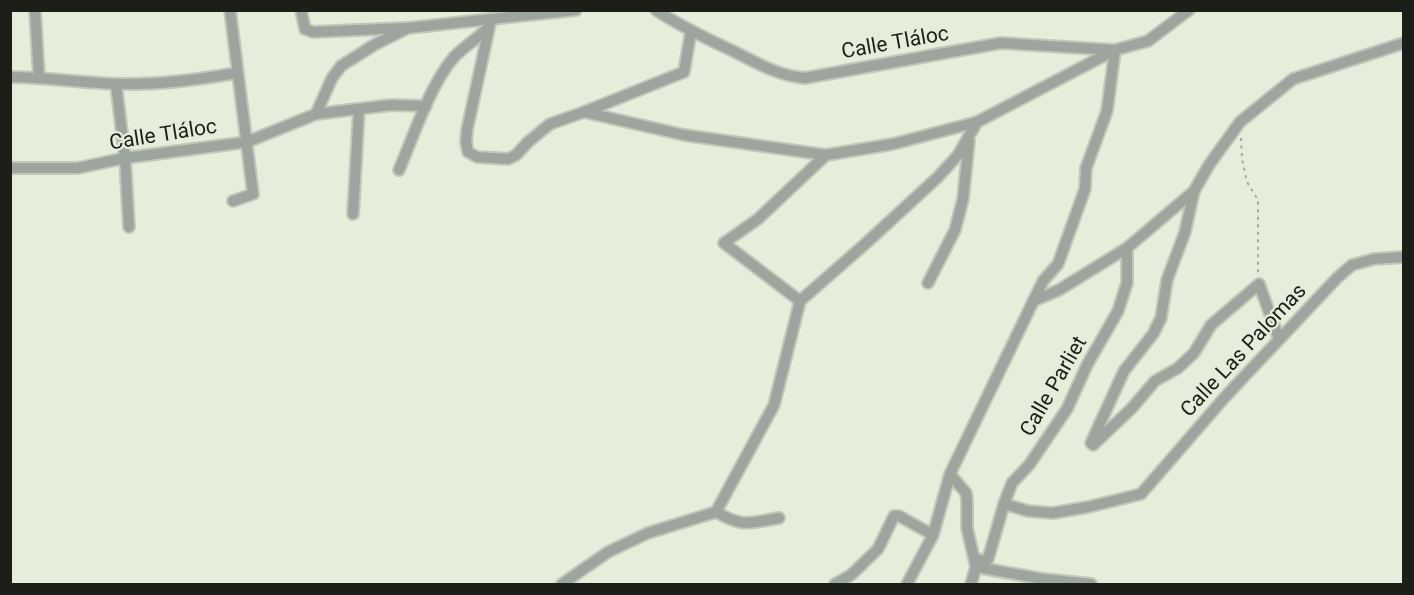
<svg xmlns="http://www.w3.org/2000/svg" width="1414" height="595" font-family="Roboto,sans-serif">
	<rect width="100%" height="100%" fill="#e4eeda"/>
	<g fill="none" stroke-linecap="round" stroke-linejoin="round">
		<g stroke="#c0c9b7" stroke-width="14">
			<g id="minor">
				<polyline points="35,10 39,77"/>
				<polyline points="230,10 253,194 233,201"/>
				<polyline points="301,10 305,29 313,32 405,28"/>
				<path d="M656,10C680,26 705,38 731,50C755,62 778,76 805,78L1001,43L1115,50"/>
				<polyline points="491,19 467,130 466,142 468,152 477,157 508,159 516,155 528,142 550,124 584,112 684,135 826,155"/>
				<path d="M10,77C46,77 81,83 117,84C156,85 197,80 236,73"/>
				<polyline points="116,84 125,158 129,227"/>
				<polyline points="584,112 684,72 691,31"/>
				<polyline points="316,114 391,105 426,106"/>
				<polyline points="10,168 78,168 125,158 247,142 316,114 332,78 341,66 374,45 408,28 576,10"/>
				<path d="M399,170C414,135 430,85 454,57C465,46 478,38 489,27"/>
				<polyline points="353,214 359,109"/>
				<polyline points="928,283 955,230 963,199 969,141"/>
				<polyline points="800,301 724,243 758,219 826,155 893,144 977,122 1115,50 1148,41 1189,10"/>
				<polyline points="1033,301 1059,290 1127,248 1194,191 1209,165 1240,122 1293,79 1404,43"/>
				<polyline points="1091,443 1124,371 1153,334 1161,318 1167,280 1185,232 1194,191"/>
				<polyline points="1093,445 1132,408 1155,381 1178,368 1194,353 1211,325 1259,284 1279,339"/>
				<polyline points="950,474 966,493 967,500 967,528 976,567 971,584"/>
				<polyline points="1004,504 1028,511 1053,513 1088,507 1141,494 1225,397 1337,278 1352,265 1374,259 1404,257"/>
				<path d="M716,512C744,528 748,523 779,518"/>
				<polyline points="975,559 986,561 988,559 1004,504 1012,483 1029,465 1067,409 1087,365 1118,311 1127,283 1127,248"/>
				<polyline points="976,567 1043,579 1091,584"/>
				<polyline points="562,584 608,552 648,533 716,512 774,405 800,301 864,245 938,177 958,155 977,122"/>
				<polyline points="835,584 851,575 878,549 894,516 899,516 933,535"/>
				<polyline points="907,584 933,535 950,474 1043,281 1058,264 1085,189 1086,168 1107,111 1115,50"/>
			</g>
		</g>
		<polyline stroke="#a2aa9a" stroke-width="2" stroke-dasharray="3 4.5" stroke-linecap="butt" points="1241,138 1242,159 1247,182 1258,200 1258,275"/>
		<use href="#minor" stroke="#9da59f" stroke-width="10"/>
	</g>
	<g text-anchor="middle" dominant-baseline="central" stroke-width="4.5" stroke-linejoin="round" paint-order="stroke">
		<g font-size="21" fill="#1b1f18" stroke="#e4eeda">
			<text transform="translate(895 42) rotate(-10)">Calle Tláloc</text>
			<text transform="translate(163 134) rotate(-9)">Calle Tláloc</text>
			<text transform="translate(1243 350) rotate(-47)">Calle Las Palomas</text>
			<text transform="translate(1053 386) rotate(-60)">Calle Parliet</text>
		</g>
	</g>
	<rect width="1414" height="595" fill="none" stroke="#1b1f18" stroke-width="24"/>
</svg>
